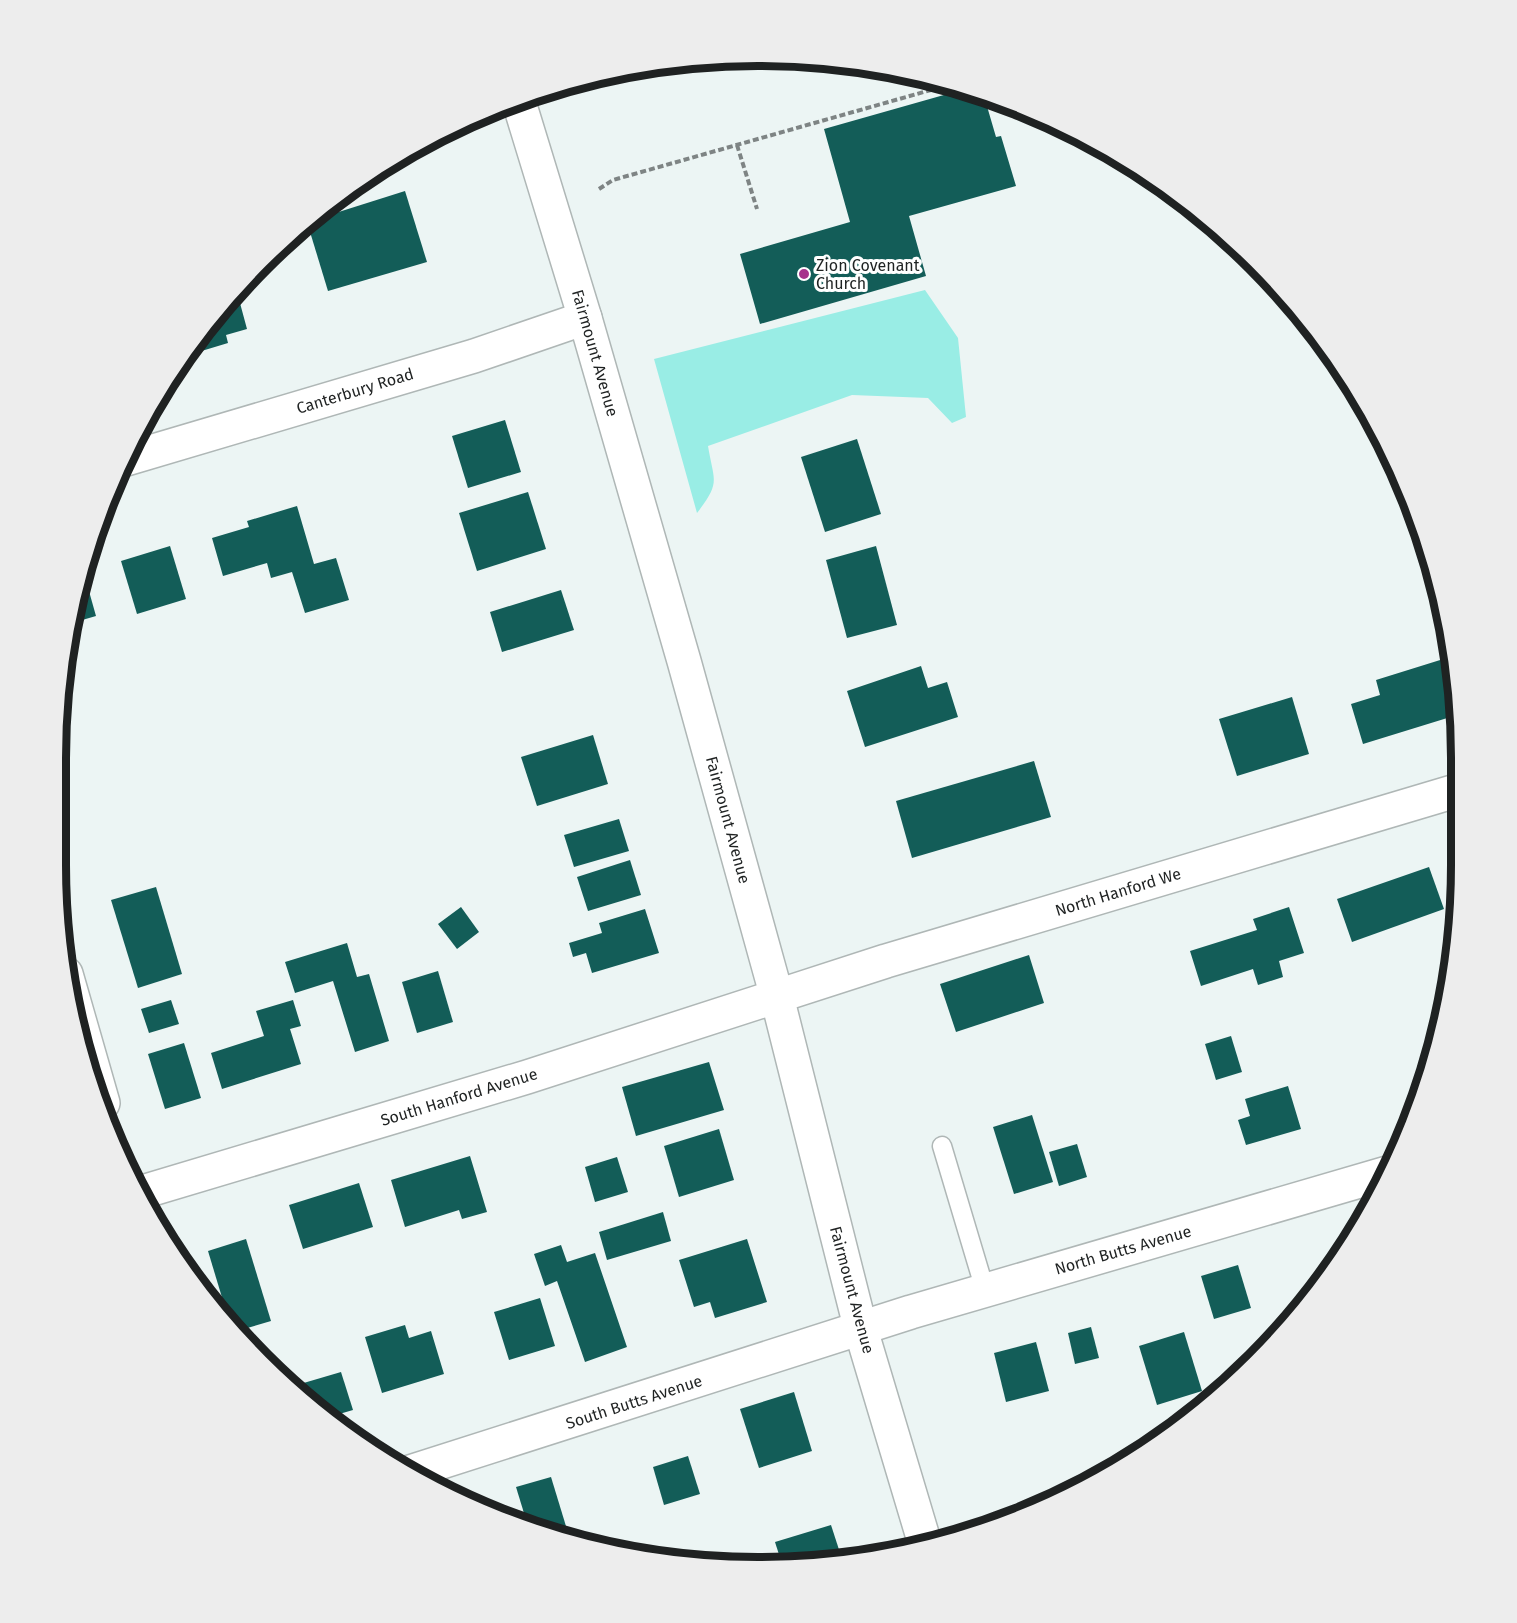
<svg xmlns="http://www.w3.org/2000/svg" width="1517" height="1623" font-family="'Fira Sans',sans-serif">
	<rect width="100%" height="100%" fill="#ecf5f4"/>
	<path fill="#99ede5" d="M925,290L958,338L966,417L952,423L928,398L852,395L708,446C714,482 721,482 697,513L654,359Z"/>
	<g fill="#135d58">
		<polygon points="965,89 984,96 996,137 1001,136 1016,186 909,216 926,276 760,324 740,254 850,222 824,129"/>
		<polygon points="405,191 427,262 328,291 307,222"/>
		<polygon points="237,292 247,329 226,335 228,343 185,356 201,331"/>
		<polygon points="505,420 521,472 468,488 452,436"/>
		<polygon points="857,439 881,514 825,532 801,457"/>
		<polygon points="528,492 546,549 477,571 459,513"/>
		<polygon points="297,506 314,564 336,558 349,600 305,613 292,572 271,578 267,563 223,576 212,538 249,527 247,521"/>
		<polygon points="170,546 186,599 137,614 121,561"/>
		<polygon points="876,546 897,625 847,638 826,560"/>
		<polygon points="85,577 96,616 72,623 79,578"/>
		<polygon points="561,590 574,630 502,652 490,612"/>
		<polygon points="1453,656 1457,715 1363,744 1351,704 1380,695 1376,680"/>
		<polygon points="921,666 928,688 947,682 958,717 865,747 847,691"/>
		<polygon points="1292,697 1309,754 1237,776 1219,719"/>
		<polygon points="593,735 608,784 537,806 521,757"/>
		<polygon points="1034,761 1051,817 912,858 896,801"/>
		<polygon points="619,819 629,851 574,867 564,835"/>
		<polygon points="630,860 641,895 588,911 577,877"/>
		<polygon points="1429,867 1444,909 1352,942 1337,899"/>
		<polygon points="156,887 182,974 138,988 111,900"/>
		<polygon points="461,907 479,932 457,949 438,924"/>
		<polygon points="1289,907 1304,953 1279,961 1283,977 1258,985 1253,969 1201,986 1190,951 1257,930 1253,919"/>
		<polygon points="645,909 659,953 592,973 586,953 573,957 569,943 602,933 599,923"/>
		<polygon points="347,943 357,977 369,974 389,1041 355,1052 333,981 295,993 285,962"/>
		<polygon points="1029,955 1044,1003 956,1032 940,984"/>
		<polygon points="438,971 453,1022 417,1033 402,982"/>
		<polygon points="171,1000 179,1024 149,1033 141,1009"/>
		<polygon points="293,1000 301,1026 290,1029 301,1064 222,1089 211,1053 264,1036 256,1011"/>
		<polygon points="1231,1036 1242,1072 1216,1080 1205,1044"/>
		<polygon points="184,1043 201,1098 165,1109 148,1054"/>
		<polygon points="709,1062 724,1110 636,1136 622,1087"/>
		<polygon points="1288,1086 1301,1129 1246,1145 1238,1120 1250,1116 1245,1099"/>
		<polygon points="1032,1115 1053,1182 1014,1194 993,1127"/>
		<polygon points="719,1129 734,1180 679,1197 664,1146"/>
		<polygon points="1077,1144 1087,1177 1059,1186 1049,1152"/>
		<polygon points="470,1156 487,1212 462,1219 459,1210 405,1227 391,1180"/>
		<polygon points="617,1157 628,1192 595,1202 585,1167"/>
		<polygon points="359,1183 373,1227 303,1249 289,1205"/>
		<polygon points="663,1212 671,1241 607,1260 599,1232"/>
		<polygon points="246,1239 271,1321 237,1331 230,1324 208,1251"/>
		<polygon points="747,1239 767,1302 715,1318 710,1302 694,1307 679,1260"/>
		<polygon points="561,1245 567,1262 595,1253 627,1347 585,1362 557,1281 545,1286 534,1254"/>
		<polygon points="1238,1265 1251,1308 1214,1319 1201,1276"/>
		<polygon points="540,1298 555,1346 509,1360 494,1312"/>
		<polygon points="405,1325 409,1338 431,1331 444,1374 382,1393 365,1337"/>
		<polygon points="1091,1327 1099,1358 1075,1364 1068,1333"/>
		<polygon points="1184,1332 1202,1391 1157,1405 1139,1346"/>
		<polygon points="1036,1342 1049,1391 1006,1402 994,1353"/>
		<polygon points="269,1354 274,1371 261,1356"/>
		<polygon points="341,1372 353,1410 329,1417 290,1387"/>
		<polygon points="794,1392 812,1451 759,1468 740,1409"/>
		<polygon points="688,1456 700,1494 664,1505 653,1467"/>
		<polygon points="551,1477 569,1536 562,1538 527,1523 516,1487"/>
		<polygon points="1039,1502 1040,1503 999,1523 996,1515"/>
		<polygon points="831,1525 843,1562 782,1564 775,1542"/>
	</g>
	<g fill="none" stroke-linecap="round" stroke-linejoin="round">
		<g stroke="#afb7b6" stroke-width="21">
			<polyline id="service" points="942,1146 985,1290"/>
		</g>
		<g stroke="#afb7b6" stroke-width="36">
			<g id="minor">
				<polyline points="123,460 474,356 585,318"/>
				<polyline points="66,974 103,1103"/>
				<polyline points="139,1193 527,1077 886,961 1459,790"/>
				<polyline points="407,1473 911,1312 1387,1173"/>
			</g>
		</g>
		<g stroke="#afb7b6" stroke-width="36">
			<polyline id="primary" points="518,99 585,318 684,661 777,997 861,1330 925,1544"/>
		</g>
		<g stroke="#7e8484" stroke-width="4" stroke-dasharray="6 3" stroke-linecap="butt">
			<polyline points="737,145 757,209"/>
			<polyline points="599,189 613,180 952,84"/>
		</g>
		<use href="#service" stroke="#fff" stroke-width="18"/>
		<use href="#minor" stroke="#fff" stroke-width="33"/>
		<use href="#primary" stroke="#fff" stroke-width="33"/>
	</g>
	<circle fill="#a6328b" stroke="#fff" stroke-width="2" cx="804" cy="274" r="6"/>
	<g text-anchor="middle" dominant-baseline="central" stroke-width="6" stroke-linejoin="round" paint-order="stroke">
		<g font-size="16" fill="#1f2222" stroke="#fff" text-anchor="start">
			<text x="816" y="265">Zion Covenant<tspan x="816" dy="18">Church</tspan></text>
		</g>
		<g font-size="16" fill="#1f2222" stroke="#fff">
			<text transform="translate(595 353) rotate(74)">Fairmount Avenue</text>
			<text transform="translate(355 391) rotate(-17)">Canterbury Road</text>
			<text transform="translate(728 820) rotate(75)">Fairmount Avenue</text>
			<text transform="translate(1118 892) rotate(-17)">North Hanford We</text>
			<text transform="translate(459 1097) rotate(-17)">South Hanford Avenue</text>
			<text transform="translate(1123 1250) rotate(-16)">North Butts Avenue</text>
			<text transform="translate(852 1290) rotate(75)">Fairmount Avenue</text>
			<text transform="translate(634 1402) rotate(-18)">South Butts Avenue</text>
		</g>
	</g>
	<path d="M0 0H1517V1623H0ZM758 66H759A692 692 0 0 1 1451 758V865A692 692 0 0 1 759 1557H758A692 692 0 0 1 66 865V758A692 692 0 0 1 758 66Z" fill="#ededed" fill-rule="evenodd"/>
	<path fill="none" stroke="#1f2222" stroke-width="8" d="M758 66H759A692 692 0 0 1 1451 758V865A692 692 0 0 1 759 1557H758A692 692 0 0 1 66 865V758A692 692 0 0 1 758 66Z"/>
</svg>
